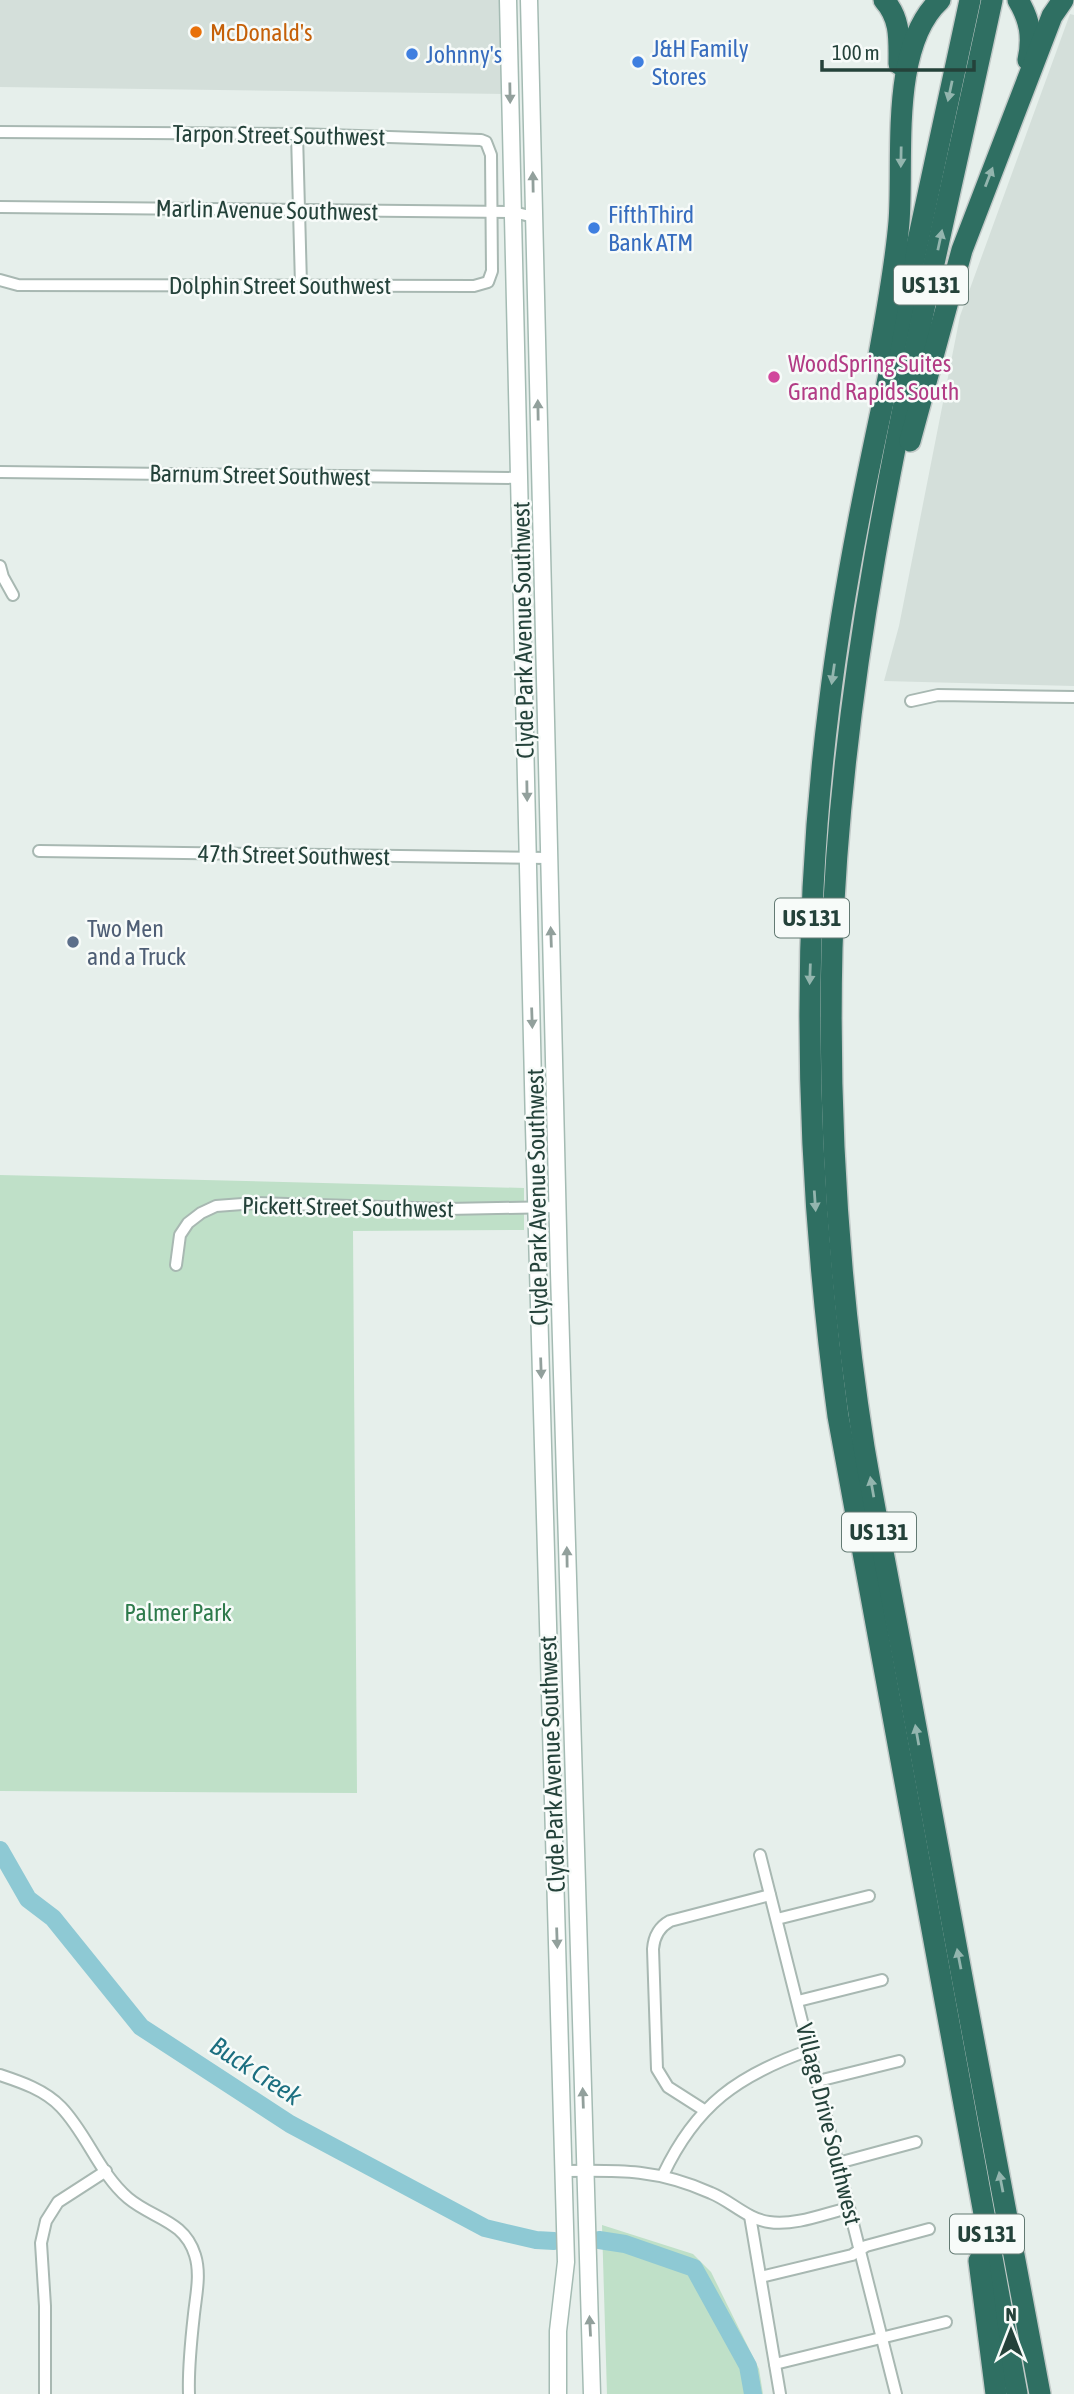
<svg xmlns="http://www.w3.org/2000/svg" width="1074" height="2394" font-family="'Asap Condensed',sans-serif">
	<rect width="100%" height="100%" fill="#e6efeb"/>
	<g fill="#d4dfda">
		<polygon points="0,0 499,0 505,94 0,87"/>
		<polygon points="1070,14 1074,15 1074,686 884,681 899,626 960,316"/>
	</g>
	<g fill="#bfe0c8">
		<polygon points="0,1175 524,1188 524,1230 353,1231 357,1793 0,1791"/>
		<polygon points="602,2225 693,2254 711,2272 759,2369 763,2394 607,2394"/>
	</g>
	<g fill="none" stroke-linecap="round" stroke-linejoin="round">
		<g stroke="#8ec9d4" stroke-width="18">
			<polyline points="0,1850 28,1899 53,1918 141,2027 290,2124 485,2228 536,2240 554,2241"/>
			<polyline points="599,2240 625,2244 694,2268 748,2366 753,2394"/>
		</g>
		<g stroke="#a8b8b2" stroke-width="14">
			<g id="street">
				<polyline points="0,132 297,134 481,140 486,142 491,155 492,271 488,282 474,286 18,285 0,280"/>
				<polyline points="297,134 301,285"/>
				<polyline points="0,207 513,212 534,217"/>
				<polyline points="0,472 520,478"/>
				<polyline points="0,566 3,577 13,595"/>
				<polyline points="911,701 938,695 1074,697"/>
				<polyline points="39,851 549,858"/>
				<polyline points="176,1265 180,1235 188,1223 201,1213 216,1206 256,1203 447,1209 558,1207"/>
				<polyline points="760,1855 896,2394"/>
				<polyline points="777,1919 869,1896"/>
				<polyline points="798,2001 882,1980"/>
				<path d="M0,2075C21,2082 45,2090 61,2107C87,2134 99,2173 128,2198C153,2219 184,2220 195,2255C201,2274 196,2295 194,2314C191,2341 188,2367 189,2394"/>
				<polyline points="818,2081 899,2061"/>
				<path d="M704,2110L668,2087L657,2069L653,1949C654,1936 659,1927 670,1921L770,1895"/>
				<polyline points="838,2163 916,2142"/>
				<path d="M563,2171C620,2170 658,2169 711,2193C731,2201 747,2219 769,2222C794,2226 824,2214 848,2208"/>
				<path d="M663,2175C696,2105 738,2075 810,2050"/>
				<polyline points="750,2216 780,2394"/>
				<polyline points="761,2277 852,2255 866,2246 929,2229"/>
				<polyline points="775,2364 946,2322"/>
				<polyline points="45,2394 45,2306 41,2243 46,2221 58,2202 106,2171"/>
			</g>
		</g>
		<g stroke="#a4bbb3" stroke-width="19">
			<g id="secondary">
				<polyline points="508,0 534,1127 566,2262 558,2331 558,2394"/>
				<polyline points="529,0 559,1272 592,2394"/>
			</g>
		</g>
		<g stroke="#c2cac8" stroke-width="24">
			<g id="highway">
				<path d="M884,0C901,19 899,40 899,64"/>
				<path d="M970,0C946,113 921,225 897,338C870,460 844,582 829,706C799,942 806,1180 838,1416L1017,2394"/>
				<path d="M992,0C925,314 842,626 832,948C828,1115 838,1282 864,1447C879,1535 897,1623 913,1711C954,1939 998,2166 1040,2394"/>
				<path d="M1018,0C1030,20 1033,37 1028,60"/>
				<path d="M878,361C886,315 895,269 899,222C904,158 889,47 940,0"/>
				<polyline points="910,441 962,250 1052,16 1063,0"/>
				<polyline points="979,2261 996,2394"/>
			</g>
		</g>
		<use href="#street" stroke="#fff" stroke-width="10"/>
		<use href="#secondary" stroke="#fff" stroke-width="16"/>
		<use href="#highway" stroke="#2f6f62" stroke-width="21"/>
	</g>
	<defs><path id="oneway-solid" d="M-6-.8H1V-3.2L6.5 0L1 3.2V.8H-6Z" transform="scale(1.75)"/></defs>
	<g fill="#93b5ae">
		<use href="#oneway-solid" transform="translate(950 91) rotate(102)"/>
		<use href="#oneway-solid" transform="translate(901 157) rotate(91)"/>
		<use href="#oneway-solid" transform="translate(989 177) rotate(-69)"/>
		<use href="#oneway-solid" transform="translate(940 240) rotate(-78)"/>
		<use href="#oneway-solid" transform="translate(833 674) rotate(98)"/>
		<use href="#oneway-solid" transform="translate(810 974) rotate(92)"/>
		<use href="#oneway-solid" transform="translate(815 1201) rotate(86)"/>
		<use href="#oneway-solid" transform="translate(872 1487) rotate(-100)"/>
		<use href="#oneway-solid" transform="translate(917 1735) rotate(-100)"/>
		<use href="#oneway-solid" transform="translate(959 1959) rotate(-101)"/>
		<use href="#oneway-solid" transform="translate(1001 2182) rotate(-101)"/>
	</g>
	<g fill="#92a09c">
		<use href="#oneway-solid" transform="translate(510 93) rotate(89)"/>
		<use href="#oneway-solid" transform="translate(533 182) rotate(-91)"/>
		<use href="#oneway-solid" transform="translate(538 410) rotate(-91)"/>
		<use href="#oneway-solid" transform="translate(527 791) rotate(89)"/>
		<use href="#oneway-solid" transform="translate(551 937) rotate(-92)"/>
		<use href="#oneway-solid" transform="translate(532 1018) rotate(88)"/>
		<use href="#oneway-solid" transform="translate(541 1368) rotate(88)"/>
		<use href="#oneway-solid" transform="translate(567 1557) rotate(-91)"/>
		<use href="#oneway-solid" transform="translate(557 1938) rotate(88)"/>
		<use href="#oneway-solid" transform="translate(583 2098) rotate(-92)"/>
		<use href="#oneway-solid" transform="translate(590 2326) rotate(-93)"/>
	</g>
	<circle fill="#e8710a" stroke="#f7fbf9" stroke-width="2.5" cx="196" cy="32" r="7"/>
	<g fill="#3f7fe0" stroke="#f7fbf9" stroke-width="2.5">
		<circle cx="412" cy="54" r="7"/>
		<circle cx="638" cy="62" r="7"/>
		<circle cx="594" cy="228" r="7"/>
	</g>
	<circle fill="#d1479c" stroke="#f7fbf9" stroke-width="2.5" cx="774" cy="377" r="7"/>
	<circle fill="#5c6f8a" stroke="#f7fbf9" stroke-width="2.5" cx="73" cy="942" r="7"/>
	<g text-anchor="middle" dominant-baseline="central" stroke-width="5" stroke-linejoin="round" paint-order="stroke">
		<g fill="#f7fbf9" stroke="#637a73" stroke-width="2">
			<rect x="894" y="265.5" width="74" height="39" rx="5"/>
			<rect x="775" y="898.5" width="74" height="39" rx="5"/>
			<rect x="842" y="1512.5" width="74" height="39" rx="5"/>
			<rect x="950" y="2214.5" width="74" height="39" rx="5"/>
		</g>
		<g font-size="23" font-weight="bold" fill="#24423a">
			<text x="931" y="285">US 131</text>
			<text x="812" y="918">US 131</text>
			<text x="879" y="1532">US 131</text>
			<text x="987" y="2234">US 131</text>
		</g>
		<g font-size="24" fill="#c56008" stroke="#f7fbf9" text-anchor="start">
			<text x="210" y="32">McDonald's</text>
		</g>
		<g font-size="24" fill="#366cbe" stroke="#f7fbf9" text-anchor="start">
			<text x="652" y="48">J&amp;H Family<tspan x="652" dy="28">Stores</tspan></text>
			<text x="426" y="54">Johnny's</text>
			<text x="608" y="214">FifthThird<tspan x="608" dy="28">Bank ATM</tspan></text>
		</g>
		<g font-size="24" fill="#24423a" stroke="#f7fbf9">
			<text transform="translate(279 135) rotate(1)">Tarpon Street Southwest</text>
			<text transform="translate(267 210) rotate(1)">Marlin Avenue Southwest</text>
			<text x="280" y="285">Dolphin Street Southwest</text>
			<text transform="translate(260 475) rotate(1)">Barnum Street Southwest</text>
			<text transform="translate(523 630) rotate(-91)">Clyde Park Avenue Southwest</text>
			<text transform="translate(294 855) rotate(1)">47th Street Southwest</text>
			<text transform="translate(537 1197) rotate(-91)">Clyde Park Avenue Southwest</text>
			<text transform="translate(348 1207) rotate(1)">Pickett Street Southwest</text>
			<text transform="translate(552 1764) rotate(-92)">Clyde Park Avenue Southwest</text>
			<text transform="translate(829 2124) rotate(76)">Village Drive Southwest</text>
		</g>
		<g font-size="24" fill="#b23c85" stroke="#f7fbf9" text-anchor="start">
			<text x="788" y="363">WoodSpring Suites<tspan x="788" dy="28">Grand Rapids South</tspan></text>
		</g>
		<g font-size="24" fill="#4e5e75" stroke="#f7fbf9" text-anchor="start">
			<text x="87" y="928">Two Men<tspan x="87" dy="28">and a Truck</tspan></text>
		</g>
		<g font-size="24" fill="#2d7a4b" stroke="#f7fbf9">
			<text x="178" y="1612">Palmer Park</text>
		</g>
		<g font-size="26" font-style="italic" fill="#1c6f80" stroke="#f7fbf9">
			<text transform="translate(256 2071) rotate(33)">Buck Creek</text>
		</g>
	</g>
	<g transform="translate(1011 2331)" stroke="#f7fbf9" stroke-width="5" paint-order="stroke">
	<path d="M0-5L12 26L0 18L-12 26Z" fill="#24423a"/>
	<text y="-10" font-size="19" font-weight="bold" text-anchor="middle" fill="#24423a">N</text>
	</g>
	<path d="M822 60v10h152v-10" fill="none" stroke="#24423a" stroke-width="3.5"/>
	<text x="832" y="60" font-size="21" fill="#24423a" stroke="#f7fbf9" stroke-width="5" paint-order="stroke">100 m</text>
</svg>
